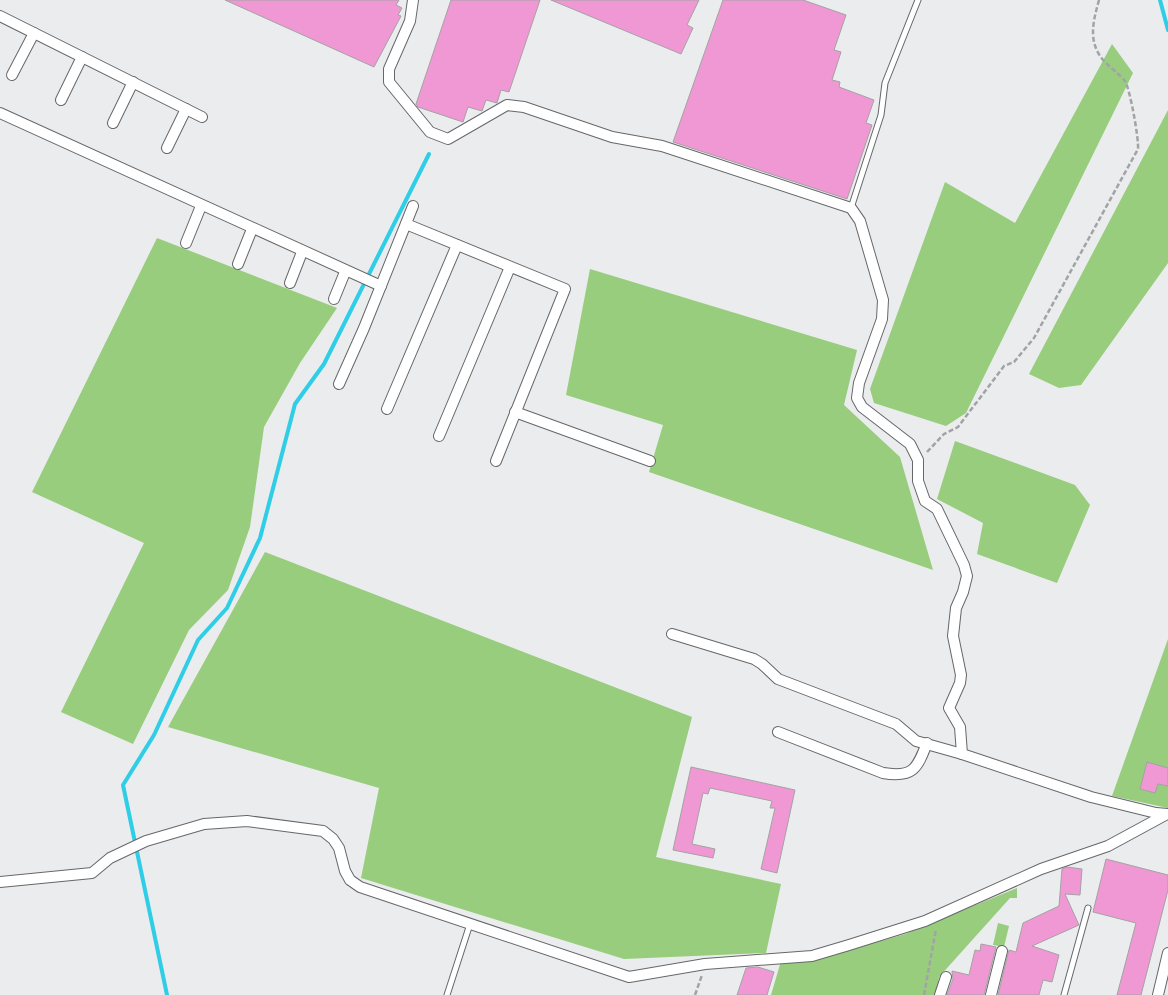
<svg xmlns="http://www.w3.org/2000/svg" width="1168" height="995" font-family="'Fira Sans Condensed',sans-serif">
	<rect width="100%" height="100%" fill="#ebecee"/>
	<g fill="#97cd7d">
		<polygon points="1112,44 1133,73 966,413 946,426 874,403 870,389 945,182 1015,223"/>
		<polygon points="1168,110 1168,263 1081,385 1059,388 1029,374"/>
		<polygon points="157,238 337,308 300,363 264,427 250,527 228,590 189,630 133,744 61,712 144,543 32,492"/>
		<polygon points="590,269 857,350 844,405 900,457 933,570 649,472 663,425 566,395"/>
		<polygon points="955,441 1075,485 1090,505 1057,583 977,554 983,523 937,499"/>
		<polygon points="265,552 692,717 656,857 781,884 766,953 624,959 361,878 379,788 168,727"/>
		<polygon points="1168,639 1168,808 1112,796"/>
		<polygon points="1017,888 1017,898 1010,898 939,977 936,995 771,995 781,961 823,958 905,934"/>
		<polygon points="998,923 1009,926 1004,947 993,945"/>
	</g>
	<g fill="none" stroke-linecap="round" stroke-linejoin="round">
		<g stroke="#2fcde6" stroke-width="4">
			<polyline points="1160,0 1168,30"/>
			<polyline points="167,995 123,785 154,735 198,640 227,608 260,538 295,404 324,364 429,154"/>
		</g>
	</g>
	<g fill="#ef98d4" stroke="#a4a2a3">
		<polygon points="225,0 399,0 396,5 402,8 398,15 401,16 374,67"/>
		<polygon points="451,0 540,0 509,92 501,90 497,103 486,100 482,111 468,107 463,122 418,107 416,104"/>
		<polygon points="551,0 699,0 687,25 693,28 681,54"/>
		<polygon points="723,0 803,0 846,15 834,50 841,52 832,80 840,82 839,87 874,100 866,123 872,125 847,199 673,142"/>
		<polygon points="1147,762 1168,768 1168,786 1158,784 1155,793 1140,789"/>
		<polygon points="691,767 795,790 777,873 761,869 775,808 770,808 772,801 710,788 708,794 703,793 692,844 715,849 713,858 673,850"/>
		<polygon points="1106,859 1168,875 1168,890 1141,995 1117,995 1136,923 1093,912"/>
		<polygon points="1067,867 1082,869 1080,895 1065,894 1079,925 1032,946 1059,955 1052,982 1043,980 1039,995 998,995 1009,950 1016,952 1023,923 1059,906 1062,869"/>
		<polygon points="981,944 996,947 984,995 947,995 953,979 952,971 969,975 975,950 980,951"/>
		<polygon points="758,967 774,972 767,995 737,995 746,968"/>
	</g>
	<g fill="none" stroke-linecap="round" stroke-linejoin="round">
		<g stroke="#666769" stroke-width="7">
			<g id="service">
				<polyline points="851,208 881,115 885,83 918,0"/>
				<polyline points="447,995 470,924"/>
				<polyline points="1064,995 1088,908"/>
			</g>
		</g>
		<g stroke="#666769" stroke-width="12">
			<g id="minor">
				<polyline points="413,0 410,21 389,69 389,82 430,132 448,139 507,105 524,107 612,137 662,146 851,208 860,221 883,300 882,319 859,383 857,398 862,407 910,444 918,460 918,481 925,501 937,509 964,565 967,576 963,592 956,608 953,636 961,675 960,683 949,708 960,727 962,754 1091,797 1156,813 1168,814"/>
				<polyline points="0,16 202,117"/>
				<polyline points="12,75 34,33"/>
				<polyline points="61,100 82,57"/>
				<polyline points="0,113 381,286"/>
				<polyline points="113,123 133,82"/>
				<polyline points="167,148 186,109"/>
				<polyline points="406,224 565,289 496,461"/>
				<polyline points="186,243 201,206"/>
				<polyline points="238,264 252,229"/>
				<polyline points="290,283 302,252"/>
				<polyline points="334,299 345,272"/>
				<polyline points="339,384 364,328 413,206"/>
				<polyline points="387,409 457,245"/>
				<polyline points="515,412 650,461"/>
				<polyline points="439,436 510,267"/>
				<polyline points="672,634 754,659 762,664 778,679 896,724 916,741 962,754"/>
				<path d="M778,732L883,773C913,778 917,769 927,743"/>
				<polyline points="0,882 92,873 110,858 146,841 204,824 247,821 323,831 333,839 339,848 345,871 350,880 360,887 629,977 705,964 812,956 849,945 925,921 1041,869 1108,846 1167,814"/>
				<polyline points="940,995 946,977"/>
				<polyline points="991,995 1002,951"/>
				<polyline points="1158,995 1168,953"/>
			</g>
		</g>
		<g stroke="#a2a3a5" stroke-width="2.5" stroke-dasharray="5 2.5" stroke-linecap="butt">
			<path d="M927,452L944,434L958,427L1004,366L1014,362L1034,338L1138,149C1139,139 1130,89 1125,81C1119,74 1111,68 1105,62C1087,43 1093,22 1099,0"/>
			<polyline points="695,995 702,975"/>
			<polyline points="924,995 936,929"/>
		</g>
		<use href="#service" stroke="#fff" stroke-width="5"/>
		<use href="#minor" stroke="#fff" stroke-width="10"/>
	</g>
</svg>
